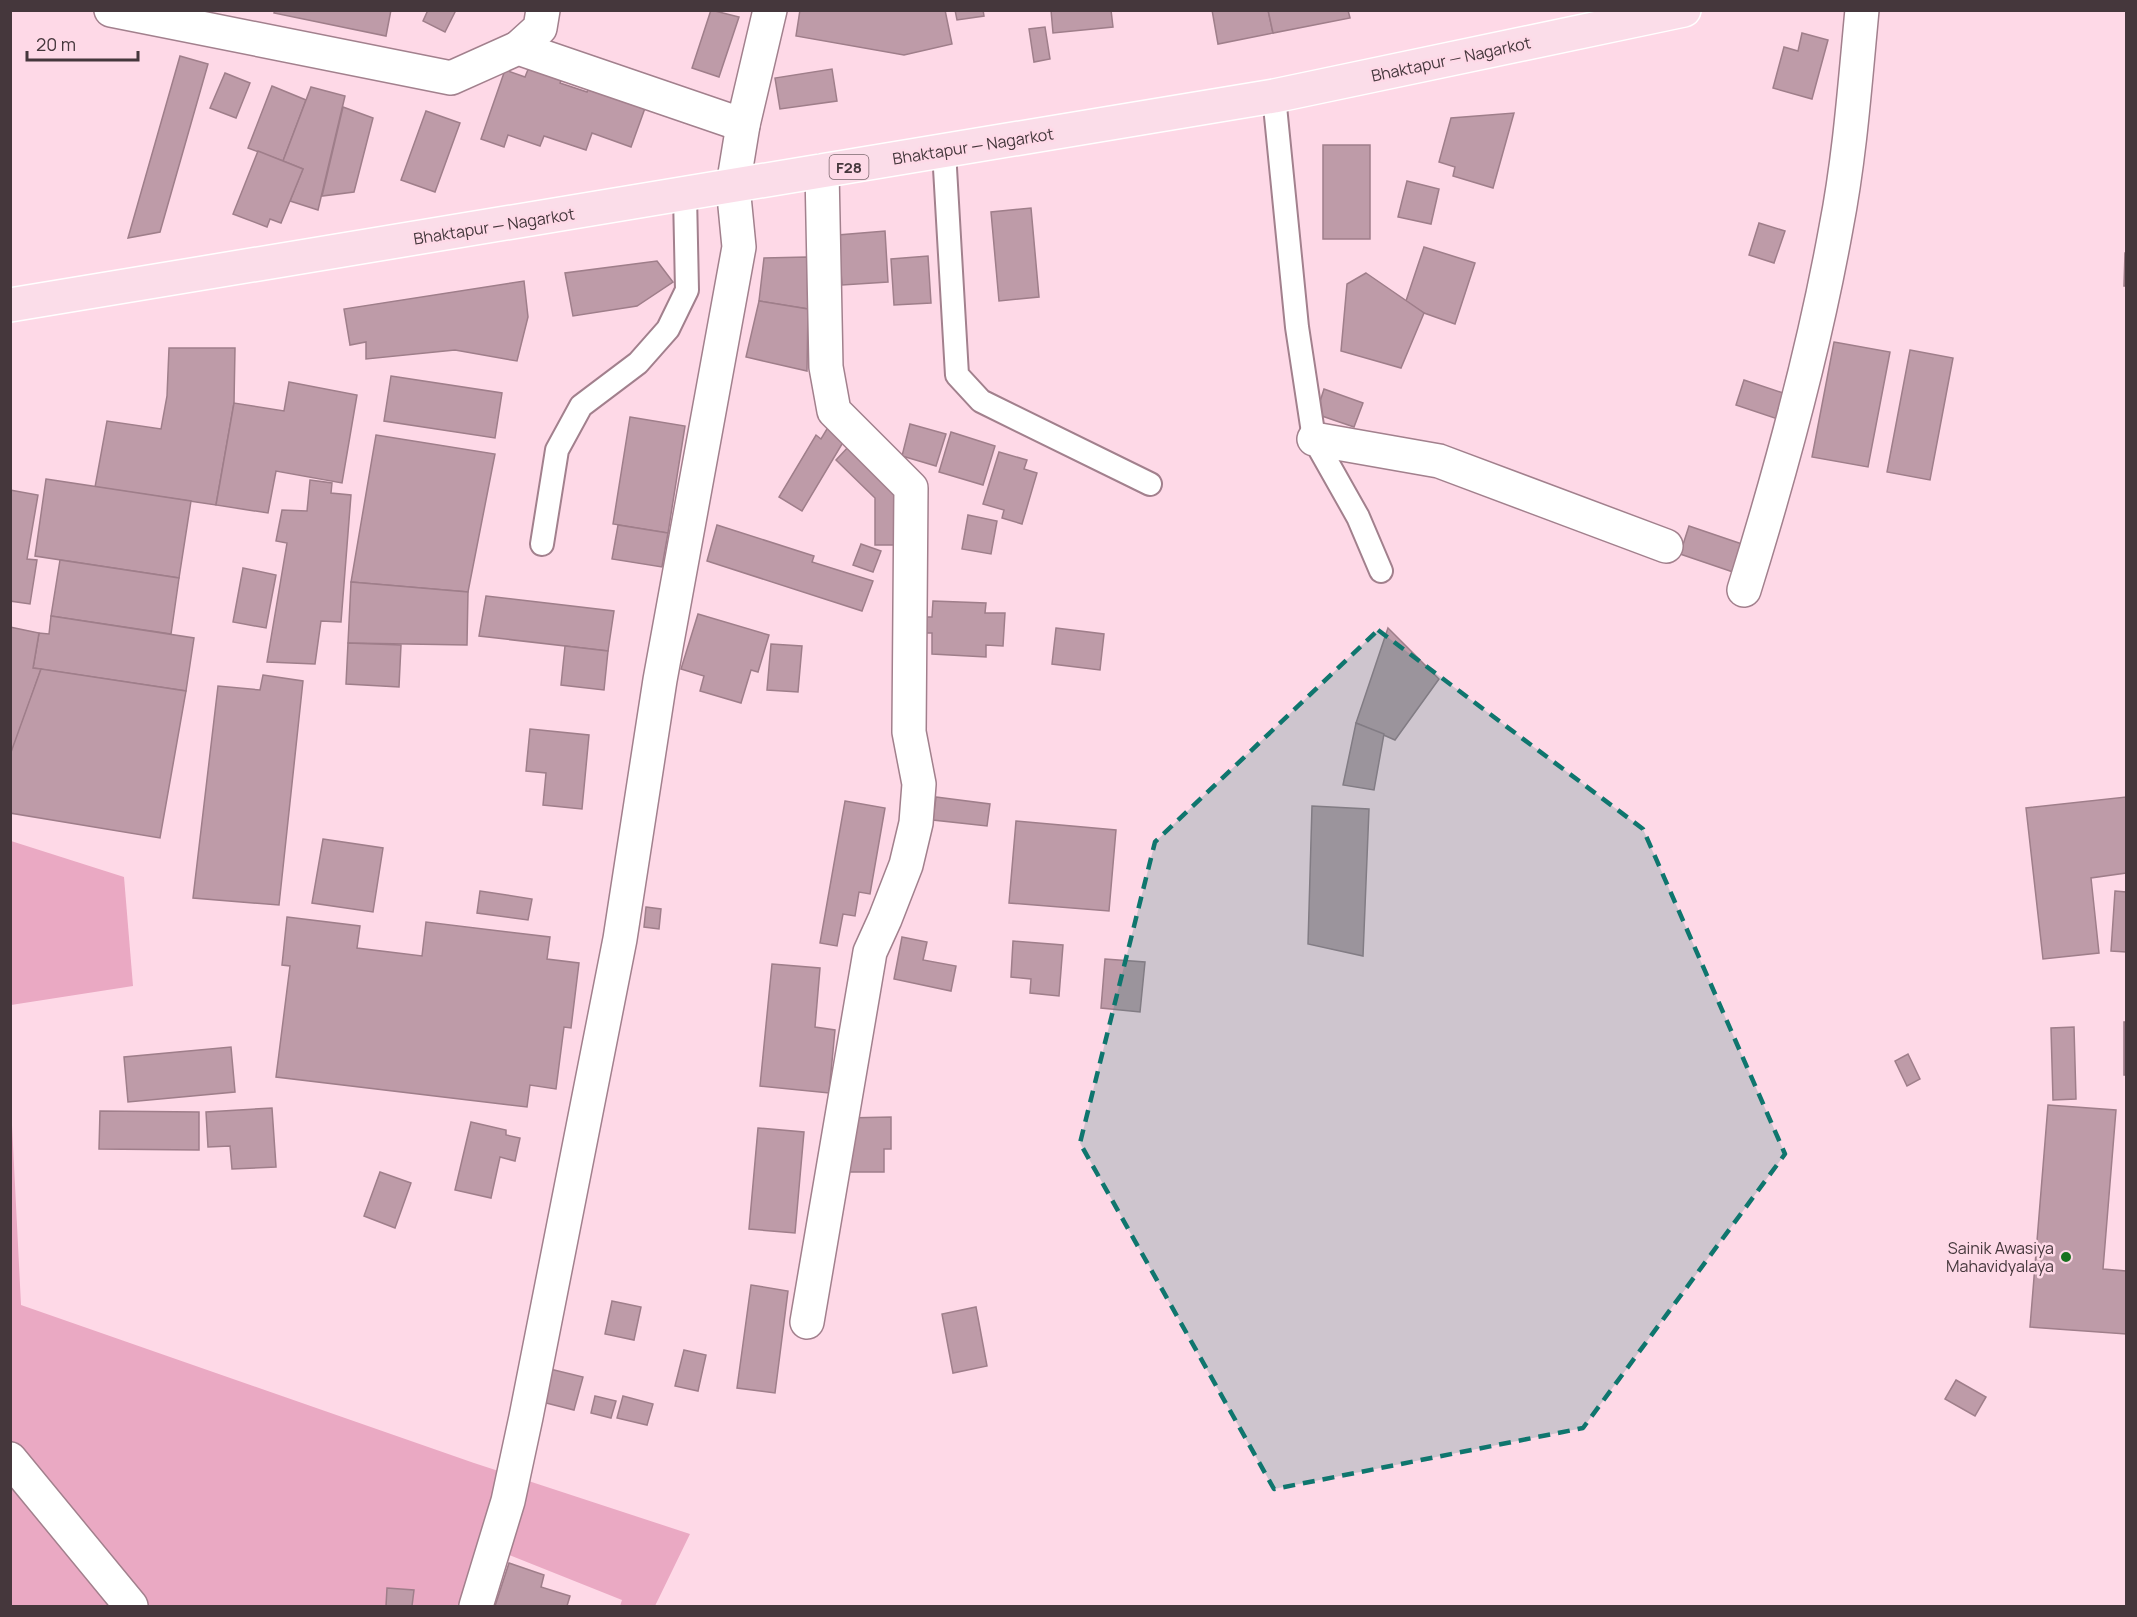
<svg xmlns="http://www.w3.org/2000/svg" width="2137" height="1617" font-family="Manrope,sans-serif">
	<rect width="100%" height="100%" fill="#fed9e7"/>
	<g fill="#eaa9c3">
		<polygon points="11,841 124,877 133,986 11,1005"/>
		<polygon points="10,1085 21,1305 474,1463 690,1534 655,1606 620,1606 622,1600 487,1546 465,1606 11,1606"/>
	</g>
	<g fill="#be9ba8" stroke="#9f7e8a" stroke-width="1.5">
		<polygon points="275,10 391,10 386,36 274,13"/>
		<polygon points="428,10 456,10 445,32 423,21"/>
		<polygon points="711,10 739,17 719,77 692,68"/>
		<polygon points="800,10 945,10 952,44 904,55 796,36"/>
		<polygon points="955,10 983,10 984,16 957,20"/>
		<polygon points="1051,10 1111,10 1113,27 1053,33"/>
		<polygon points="1212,10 1268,10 1273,33 1218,44"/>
		<polygon points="1268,10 1348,10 1350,18 1273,33"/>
		<polygon points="1045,27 1050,59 1034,62 1029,29"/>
		<polygon points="1802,33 1828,40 1812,99 1773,88 1784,47 1798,51"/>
		<polygon points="180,56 208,64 160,232 128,238"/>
		<polygon points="529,67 562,78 560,83 587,92 590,85 649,97 631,147 592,133 586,150 544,136 540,146 508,135 504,147 481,139 505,70 525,77"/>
		<polygon points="832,69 837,101 780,109 775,78"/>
		<polygon points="225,73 250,83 236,118 210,108"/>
		<polygon points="272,86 306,100 283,161 248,148"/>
		<polygon points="311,87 345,96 318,210 290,201 303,169 283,161"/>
		<polygon points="343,107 373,118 354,192 322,196"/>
		<polygon points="426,111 460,123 435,192 401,180"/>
		<polygon points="1514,113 1493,188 1453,176 1455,167 1439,162 1451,118"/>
		<rect x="1323" y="145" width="47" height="94"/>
		<polygon points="258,151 303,169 281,223 270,219 267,227 233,214"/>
		<polygon points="1407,181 1439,189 1431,224 1398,217"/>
		<polygon points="1031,208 1039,297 999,301 991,212"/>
		<polygon points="1759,223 1785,231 1774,263 1749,255"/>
		<polygon points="885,231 888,282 842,285 838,235"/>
		<polygon points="1424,247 1475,263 1455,324 1424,313 1406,301"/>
		<polygon points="2125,253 2126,253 2126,286 2124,286"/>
		<polygon points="928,256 931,303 894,305 891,259"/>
		<polygon points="807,257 808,309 759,301 764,258"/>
		<polygon points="657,261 673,282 637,306 573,316 565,273"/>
		<polygon points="1366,273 1424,313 1401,368 1341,351 1347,284"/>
		<polygon points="524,281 528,317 517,361 455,350 366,359 366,342 350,345 344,309"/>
		<polygon points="759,301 808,309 807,371 746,357"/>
		<polygon points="1834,342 1890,352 1868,467 1812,457"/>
		<polygon points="169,348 235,348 234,403 216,505 95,487 107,421 161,429 167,396"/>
		<polygon points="1910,350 1953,358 1930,480 1887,472"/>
		<polygon points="391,376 502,393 495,438 384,421"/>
		<polygon points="1744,380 1792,396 1784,421 1736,405"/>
		<polygon points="289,382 357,395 342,483 276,471 268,513 216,505 234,403 284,411"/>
		<polygon points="1324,389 1363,403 1354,427 1316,414"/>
		<polygon points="630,417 685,426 668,533 613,524"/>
		<polygon points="830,424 848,434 802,511 779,497 816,435 821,439"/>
		<polygon points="910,424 946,434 936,466 902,456"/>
		<polygon points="951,432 995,446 983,485 939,472"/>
		<polygon points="376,435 495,454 468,592 351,582"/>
		<polygon points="850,445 901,493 901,545 875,545 875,498 836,460"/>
		<polygon points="999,452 1027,460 1024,469 1037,473 1022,524 1002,518 1004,510 983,504"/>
		<polygon points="46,479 191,501 179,578 35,556"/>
		<polygon points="310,480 332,483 331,493 351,495 341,622 321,621 315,664 267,662 287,543 276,541 282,510 307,511"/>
		<polygon points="10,490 38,495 27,559 37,560 30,604 10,601"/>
		<polygon points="968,515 997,521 991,554 962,549"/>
		<polygon points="618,525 668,533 662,567 612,559"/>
		<polygon points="717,525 814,556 812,562 873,581 862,611 707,561"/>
		<polygon points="1689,526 1742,544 1733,572 1680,554"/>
		<polygon points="861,544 881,551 873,572 853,565"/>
		<polygon points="60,560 179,578 171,634 51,616"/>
		<polygon points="243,568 276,575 266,628 233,622"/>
		<polygon points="351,582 468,592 467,645 348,643"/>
		<polygon points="486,596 614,611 608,651 479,636"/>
		<polygon points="933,601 986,603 985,613 1005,613 1003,646 986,645 986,657 932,654 932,633 924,633 924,617 932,617"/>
		<polygon points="698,614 769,635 758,672 751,670 741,703 700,691 704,676 681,669"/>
		<polygon points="51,616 194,638 186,691 33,668 39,633 49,634"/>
		<polygon points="10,627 39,633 33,668 41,669 11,755"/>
		<polygon points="1056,628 1104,634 1100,670 1052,664"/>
		<polygon points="1388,628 1439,679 1395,740 1356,723"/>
		<polygon points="348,643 401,645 399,687 346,684"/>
		<polygon points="771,644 802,646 798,692 767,690"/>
		<polygon points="565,646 608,651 604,690 561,685"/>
		<polygon points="41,669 186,691 160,838 10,813 10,755"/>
		<polygon points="263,675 303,681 279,905 193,898 218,686 260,690"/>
		<polygon points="1356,723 1384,734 1374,790 1343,785"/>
		<polygon points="530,729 589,735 582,809 543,805 546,773 526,771"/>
		<polygon points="936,797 990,804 987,826 933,820"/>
		<polygon points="2126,797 2126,873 2091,878 2099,953 2043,959 2026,808"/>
		<polygon points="845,801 885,808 870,894 859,892 855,916 843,914 837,946 820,943"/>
		<polygon points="1312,806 1369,809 1363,956 1308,944"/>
		<polygon points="1016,821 1116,830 1109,911 1009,903"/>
		<polygon points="323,839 383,848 373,912 312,903"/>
		<polygon points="480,891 532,899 528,920 477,913"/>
		<polygon points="2115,891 2126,892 2126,952 2111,951"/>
		<polygon points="646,907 661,909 659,929 644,927"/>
		<polygon points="287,917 360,926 357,948 422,956 426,922 550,937 547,959 579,963 571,1028 564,1027 556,1089 530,1085 527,1107 276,1077 290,966 282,965"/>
		<polygon points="902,937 927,942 923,960 956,966 951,991 894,979"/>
		<polygon points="1013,941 1063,945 1059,996 1030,993 1031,979 1011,977"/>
		<polygon points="1105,959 1145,962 1140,1012 1101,1008"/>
		<polygon points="772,964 820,968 815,1027 835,1030 829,1093 760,1086"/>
		<rect x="2124" y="1022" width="2" height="53"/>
		<polygon points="2074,1027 2076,1099 2053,1100 2051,1028"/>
		<polygon points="231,1047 235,1092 128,1102 124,1057"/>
		<polygon points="1908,1054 1920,1079 1907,1086 1895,1061"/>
		<polygon points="2048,1105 2116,1110 2103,1269 2126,1271 2126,1334 2030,1327"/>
		<polygon points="272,1108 276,1167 232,1169 230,1146 208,1147 206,1112"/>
		<polygon points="100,1111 199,1112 199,1150 99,1149"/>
		<polygon points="891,1117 891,1149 884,1149 884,1172 846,1172 845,1118"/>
		<polygon points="471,1122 506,1130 506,1135 520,1138 515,1161 500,1157 491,1198 455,1190"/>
		<polygon points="758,1128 804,1132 795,1233 749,1229"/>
		<polygon points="380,1172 411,1183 395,1228 364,1216"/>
		<polygon points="751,1285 788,1291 775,1393 737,1388"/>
		<polygon points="612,1301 641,1307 634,1340 605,1334"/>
		<polygon points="976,1307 987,1366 953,1373 942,1314"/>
		<polygon points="684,1350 706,1355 698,1391 675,1386"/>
		<polygon points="550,1369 583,1377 574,1410 542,1402"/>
		<polygon points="1956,1380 1986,1397 1975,1416 1945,1399"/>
		<polygon points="595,1396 616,1401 611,1418 591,1413"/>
		<polygon points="623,1396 653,1404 647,1425 617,1418"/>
		<polygon points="509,1563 544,1575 541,1587 570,1596 567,1606 495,1606"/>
		<polygon points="387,1588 414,1590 412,1606 386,1606"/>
	</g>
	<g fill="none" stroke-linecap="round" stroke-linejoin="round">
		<g stroke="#a2808d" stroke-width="26">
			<g id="lane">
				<polyline points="1274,96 1297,327 1314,439 1358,517 1381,571"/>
				<polyline points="944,151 957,375 981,401 1150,484"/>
				<polyline points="542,544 557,450 581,406 638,363 668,329 687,290 685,195"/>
			</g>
		</g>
		<g stroke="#a2808d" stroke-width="36">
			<g id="street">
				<polyline points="111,10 451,78 518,48 743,125"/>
				<polyline points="518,48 540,28 543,10"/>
				<polyline points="1314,439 1439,461 1666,546"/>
				<path d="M1744,590C1781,471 1814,350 1836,228C1850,156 1855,83 1862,10"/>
				<polyline points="807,1322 870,952 885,919 906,865 916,823 919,784 909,732 911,488 834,411 826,367 822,171"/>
				<polyline points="10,1459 131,1606"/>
				<polyline points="476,1606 508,1501 526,1417 620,939 660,680 739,247 733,186 743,125 770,10"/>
			</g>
		</g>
		<g stroke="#fff" stroke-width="36">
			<polyline id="primary" points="10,305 1274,96 1684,10"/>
		</g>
		<use href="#lane" stroke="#fff" stroke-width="22"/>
		<use href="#street" stroke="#fff" stroke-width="33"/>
		<use href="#primary" stroke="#fbdde9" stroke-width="33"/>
	</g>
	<path fill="#0f766e" fill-opacity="0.2" stroke="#0f766e" stroke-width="4.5" stroke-dasharray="12 8" stroke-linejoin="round" d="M1378,630L1643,829L1785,1154L1583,1428L1274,1489L1080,1143L1155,842Z"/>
	<circle fill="#17721e" stroke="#fed9e7" stroke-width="2" cx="2066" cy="1257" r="6"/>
	<g text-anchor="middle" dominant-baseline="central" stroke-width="5" stroke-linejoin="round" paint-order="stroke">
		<rect fill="#fed9e7" stroke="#7c686f" stroke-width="1.5" x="829.5" y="155" width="39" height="24" rx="4.5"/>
		<g font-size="15" font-weight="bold" fill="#45373c">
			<text x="849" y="167">F28</text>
		</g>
		<g font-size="16" fill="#45373c" stroke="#fed9e7">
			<text transform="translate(1451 59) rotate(-12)">Bhaktapur — Nagarkot</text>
			<text transform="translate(973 146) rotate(-9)">Bhaktapur — Nagarkot</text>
			<text transform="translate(494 226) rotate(-9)">Bhaktapur — Nagarkot</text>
		</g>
		<g font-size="16" fill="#45373c" stroke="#fed9e7" text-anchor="end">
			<text x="2054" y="1248">Sainik Awasiya<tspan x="2054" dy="18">Mahavidyalaya</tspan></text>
		</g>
	</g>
	<rect width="2137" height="1617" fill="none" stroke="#45373c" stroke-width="24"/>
	<path d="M27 51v9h111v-9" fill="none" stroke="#45373c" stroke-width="3"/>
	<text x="36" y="51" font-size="18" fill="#45373c" stroke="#fed9e7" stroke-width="4.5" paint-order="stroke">20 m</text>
</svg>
